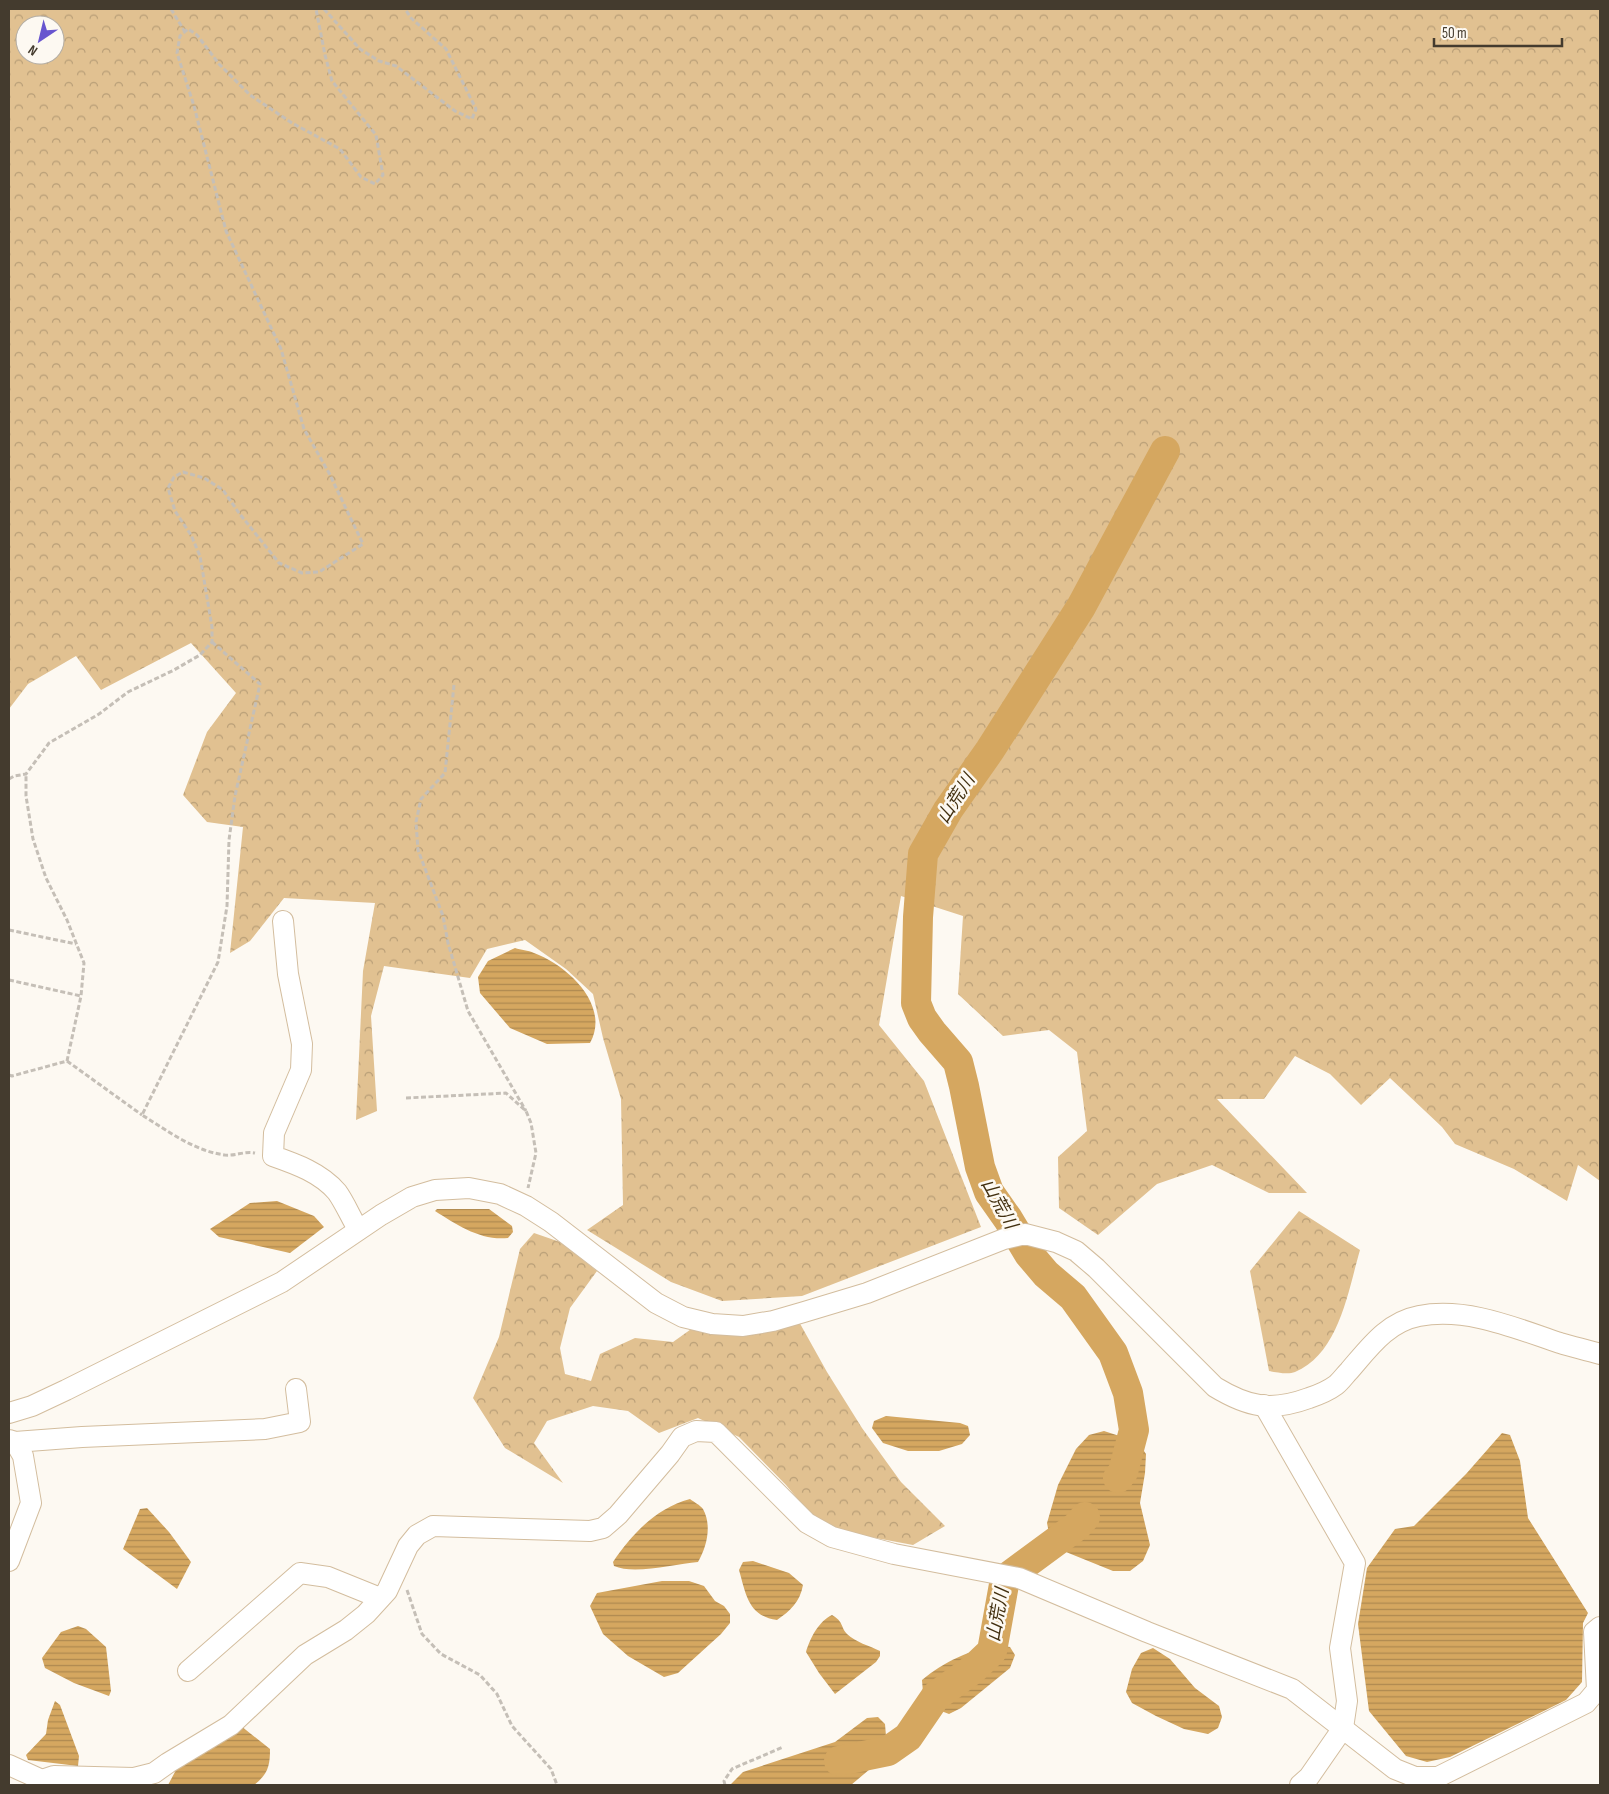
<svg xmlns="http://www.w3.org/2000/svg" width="1609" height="1794" font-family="'Sofia Sans Condensed','Noto Sans JP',sans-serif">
	<defs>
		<pattern id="forest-crowns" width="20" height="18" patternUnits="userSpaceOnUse" patternTransform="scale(1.25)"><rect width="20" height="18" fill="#e1c191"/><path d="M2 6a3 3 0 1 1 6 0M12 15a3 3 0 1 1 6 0" fill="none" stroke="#b89e77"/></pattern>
		<pattern id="water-rules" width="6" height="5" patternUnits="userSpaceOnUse" patternTransform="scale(1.25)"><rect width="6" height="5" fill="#d5a760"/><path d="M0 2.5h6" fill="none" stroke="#ae8950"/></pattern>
	</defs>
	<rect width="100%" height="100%" fill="#fdf9f2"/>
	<g fill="url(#forest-crowns)" fill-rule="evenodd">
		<path d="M9,9H1600V1181L1578,1165L1567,1201L1514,1169L1455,1144L1442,1127L1390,1078L1361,1105L1330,1074L1295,1056L1264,1099H1217L1307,1193H1269L1212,1165L1157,1184L1098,1235L1059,1208L1058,1157L1087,1131L1077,1052L1049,1030L1003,1036L958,994L963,916L901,896L879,1025L924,1081L981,1227L802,1296L722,1301L671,1282L587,1230L623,1205L621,1099L603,1038L593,994L566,969L525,940L487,949L470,978L384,966L371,1016L377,1111L356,1120L363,971L375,903L284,898L250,941L230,953L243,827L207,822L183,795L207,732L236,693L191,643L101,690L76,656L28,684L9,709ZM25,25H55V55H25Z"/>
		<path d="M1299,1211L1360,1250C1348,1291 1339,1354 1295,1372C1288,1375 1276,1372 1269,1371L1250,1271Z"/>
		<polygon points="534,1233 560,1242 597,1271 570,1308 560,1348 565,1374 591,1381 600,1354 635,1338 673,1342 694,1327 731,1336 765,1332 798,1320 827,1372 862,1428 901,1482 945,1526 913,1545 844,1532 812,1516 786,1485 739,1437 698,1418 659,1433 628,1411 593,1406 547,1421 534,1443 563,1483 505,1448 473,1398 499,1337 520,1249"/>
	</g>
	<g fill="url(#water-rules)">
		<path d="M515,948C521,950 528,950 534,953C567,965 611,1005 590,1043L547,1044L510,1028L480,993L478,977L488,961Z"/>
		<polygon points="277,1201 314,1216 324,1227 290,1253 219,1237 210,1229 250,1203"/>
		<path d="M437,1209H489L512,1226L513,1232L508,1238C481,1241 457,1225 435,1211Z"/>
		<polygon points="886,1416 960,1423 968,1426 970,1435 962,1444 939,1451 908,1451 883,1443 872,1428 874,1421"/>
		<polygon points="1104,1431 1138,1442 1146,1454 1145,1473 1140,1503 1150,1545 1143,1561 1130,1571 1113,1571 1066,1552 1050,1538 1047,1523 1058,1485 1076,1449 1089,1435"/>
		<polygon points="1502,1433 1510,1435 1520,1461 1528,1518 1588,1613 1583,1623 1582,1682 1566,1700 1450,1757 1427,1762 1406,1756 1369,1711 1358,1624 1367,1568 1395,1529 1414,1526 1466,1474"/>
		<path d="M690,1499C694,1502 700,1505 703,1509C712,1525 707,1547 698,1562C675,1564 634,1575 614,1566L613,1562C632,1534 656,1508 690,1499Z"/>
		<polygon points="147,1508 169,1532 191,1562 177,1589 123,1549 140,1509"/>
		<path d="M753,1561L789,1573L803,1585C800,1602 790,1611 777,1620C748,1616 746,1594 739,1570L743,1562Z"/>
		<polygon points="662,1581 689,1581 704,1586 715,1601 724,1606 730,1614 730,1623 721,1634 678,1673 664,1677 628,1656 603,1634 590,1606 597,1593"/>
		<path d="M832,1615C844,1622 840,1626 847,1634C855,1642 870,1646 880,1651V1656L876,1662L835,1694L819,1673L806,1652C810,1638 819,1621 832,1615Z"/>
		<polygon points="78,1626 86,1629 106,1647 111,1691 109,1696 74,1683 45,1668 42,1658 61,1632"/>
		<path d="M999,1645L1010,1647L1015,1655L1010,1668L961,1708L949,1714L936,1709L923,1693L922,1680C943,1662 972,1649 999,1645Z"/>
		<polygon points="1153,1648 1170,1659 1195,1688 1219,1706 1222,1717 1218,1728 1208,1734 1184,1729 1156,1716 1132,1703 1126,1692 1132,1669 1141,1653"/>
		<polygon points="55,1701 60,1705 79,1756 78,1766 28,1760 26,1755 46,1734 48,1720"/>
		<polygon points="878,1717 885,1724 886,1736 870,1769 851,1785 731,1785 731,1784 743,1772 835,1742 867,1718"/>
		<path d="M241,1726L270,1749C270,1766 268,1774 254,1785H168L176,1770Z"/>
	</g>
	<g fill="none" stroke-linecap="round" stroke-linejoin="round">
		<g stroke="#d5a760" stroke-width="30">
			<polyline points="1118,1478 1123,1472 1134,1430 1128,1393 1113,1353 1073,1297 1046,1274 1029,1254 1008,1219 989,1192 980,1167 964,1086 958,1062 932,1032 922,1018 916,1003 918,917 923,854 948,810 990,750 1081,607 1165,451"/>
			<polyline points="839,1761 888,1751 908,1737 936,1696 972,1670 992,1651 1005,1579 1077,1526 1085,1517"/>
		</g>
		<g stroke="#d3bd9e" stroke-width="22">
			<g id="street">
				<path d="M283,921L288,974L302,1044L301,1070L274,1133L273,1156C296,1164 321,1173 337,1192C345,1203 351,1218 358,1229"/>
				<polyline points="1264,1405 1355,1563 1340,1648 1347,1701 1343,1728 1309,1777 1300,1785"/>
				<path d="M9,1413L32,1406L66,1390L282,1282L381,1215L412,1197L435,1190L469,1188L500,1194L526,1206L551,1222L656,1303L683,1317L712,1324L743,1326L773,1321L804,1312L867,1293L1004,1239L1025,1234L1056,1242L1076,1251L1096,1268L1215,1387C1248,1407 1271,1412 1309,1398C1318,1395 1328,1391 1336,1385C1341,1381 1345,1375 1349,1371C1369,1348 1387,1322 1419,1316C1467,1307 1515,1328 1560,1343C1573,1347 1587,1350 1600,1354"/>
				<polyline points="9,1440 15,1442 82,1437 265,1429 300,1422 296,1389"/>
				<polyline points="9,1561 31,1503 23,1456 15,1442"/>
				<polyline points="188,1671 300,1573 328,1577 380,1598"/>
				<polyline points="9,1765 42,1780"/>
				<polyline points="38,1785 42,1780 54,1776 134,1778 154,1773 168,1763 231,1725 305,1655 346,1630 366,1614 387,1591 408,1546 417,1535 433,1526 590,1531 603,1528 618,1515 670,1454 682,1437 696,1431 716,1432 807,1523 832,1537 894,1554 1019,1578 1147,1632 1292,1689 1395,1769 1415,1777 1438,1777 1586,1703 1597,1690 1594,1632 1600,1627"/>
			</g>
		</g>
		<g stroke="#c5bfb7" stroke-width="3" stroke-dasharray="5 2.5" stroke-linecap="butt">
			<polyline points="171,9 185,32"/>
			<polyline points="324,9 360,49 379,61 396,66 455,111 472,119 476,109 446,49 411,18 405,9"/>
			<path d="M212,642L260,684L235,796L229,840L227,906L218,962L142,1115C168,1131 194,1151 225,1155C235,1156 245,1151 255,1153"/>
			<polyline points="454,685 445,773 421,799 416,822 418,850 443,916 448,943 468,1011 526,1111"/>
			<polyline points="9,779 14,776 26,774 49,743 99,714 128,692 174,670 200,655 212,642 212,627 200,556 191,535 175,511 168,488 174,477 183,472 204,478 223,490 239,513 279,563 302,573 319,572 363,544 329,473 304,429 281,349 226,231 194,106 177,53 180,36 188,29 197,35 219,64 250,95 292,123 340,149 361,177 375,184 383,175 376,135 332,81 325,55 316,9"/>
			<polyline points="9,930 76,944"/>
			<polyline points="9,980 81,996"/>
			<polyline points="67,1061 142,1115"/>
			<polyline points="9,1075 12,1076 67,1061 81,996 84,963 67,920 46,878 33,839 26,796 26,774"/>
			<polyline points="406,1098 506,1093 526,1111 531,1123 536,1153 528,1188"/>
			<polyline points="407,1590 422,1634 441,1654 480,1675 497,1694 512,1726 551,1769 557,1785"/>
			<polyline points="725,1785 724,1781 732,1769 783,1747"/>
		</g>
		<use href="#street" stroke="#fff" stroke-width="20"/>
	</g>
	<g text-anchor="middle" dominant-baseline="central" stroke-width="5" stroke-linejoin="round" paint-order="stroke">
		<g font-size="18" font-style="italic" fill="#433010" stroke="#fdf9f2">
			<text transform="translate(956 799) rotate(-58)">山荒川</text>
			<text transform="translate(999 1204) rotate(61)">山荒川</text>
			<text transform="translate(998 1615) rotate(-80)">山荒川</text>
		</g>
	</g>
	<rect width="1609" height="1794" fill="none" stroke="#443b2e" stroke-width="20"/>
	<g transform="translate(40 40) rotate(215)"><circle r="24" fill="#fdf9f2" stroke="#b3ada4"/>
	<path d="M0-4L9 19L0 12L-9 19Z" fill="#6855cf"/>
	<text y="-8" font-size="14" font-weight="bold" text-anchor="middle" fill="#443b2e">N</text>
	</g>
	<path d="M1434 38v8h128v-8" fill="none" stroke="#443b2e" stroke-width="2.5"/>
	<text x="1442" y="38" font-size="15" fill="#443b2e" stroke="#fdf9f2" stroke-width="4" paint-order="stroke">50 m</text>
</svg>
